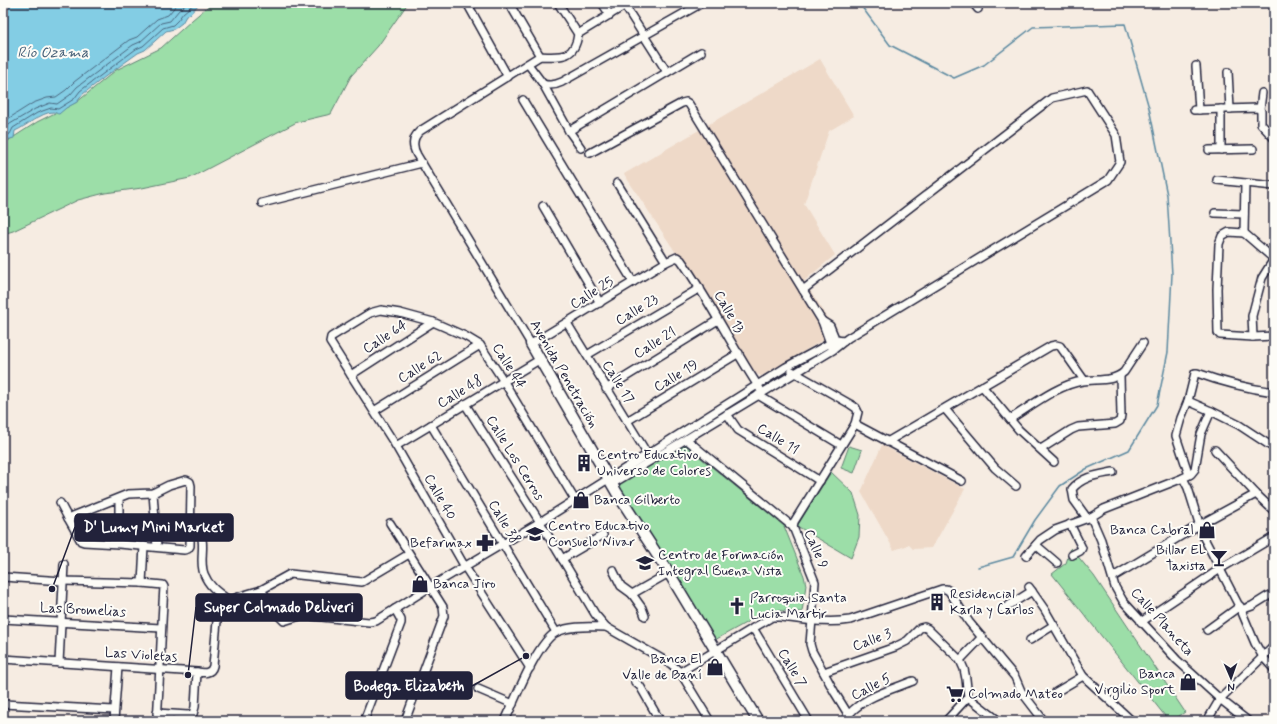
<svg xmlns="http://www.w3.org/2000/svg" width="1277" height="724" font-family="Mynerve,sans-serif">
	<rect width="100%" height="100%" fill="#f6ece2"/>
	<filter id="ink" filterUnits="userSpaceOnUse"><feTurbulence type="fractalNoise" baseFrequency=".025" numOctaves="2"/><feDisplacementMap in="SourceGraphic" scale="8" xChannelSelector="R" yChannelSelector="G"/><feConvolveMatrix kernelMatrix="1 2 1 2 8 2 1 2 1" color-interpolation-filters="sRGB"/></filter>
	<g filter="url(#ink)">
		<g fill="#eed9c8">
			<polygon points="820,59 854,116 829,131 804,204 835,255 804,281 837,332 761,376 755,373 624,174"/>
			<polygon points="882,445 965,489 932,548 913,549 909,545 894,550 861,492"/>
		</g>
		<g fill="#9cdea8" stroke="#5f8072">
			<polygon points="212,3 408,3 378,46 351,76 331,114 297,122 190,178 142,188 105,193 78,200 13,231 3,234 3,144 37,122 77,102 116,70 161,48 192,20"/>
			<polygon points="685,445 784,526 804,576 806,585 802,612 769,610 713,641 617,484"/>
			<polygon points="849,446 862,450 854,473 841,468"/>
			<polygon points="831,472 853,493 860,515 859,537 851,558 797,526"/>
			<polygon points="1071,548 1094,576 1185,712 1172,721 1169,721 1052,574 1066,563"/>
		</g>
		<path fill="#83cde4" stroke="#5c89a0" d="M3,3H200L190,14L186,16L182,23L174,29L166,31L145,50L138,53L106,76L83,94L77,102L66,108L59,114C57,114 55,112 53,112C42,112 25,127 15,131L14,138L3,141Z"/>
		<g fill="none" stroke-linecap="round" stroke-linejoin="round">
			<g stroke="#49667f" stroke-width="1">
				<polyline points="3,122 33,103 47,98 56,97 66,90 74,82 129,40 137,37 157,19 168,15 178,3"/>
				<polyline points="3,131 10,124 35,109 50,103 57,104 70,95 77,87 133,45 140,42 161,23 170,21 179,10 188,3"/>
				<polyline points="3,137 10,134 13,128 37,113 51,108 58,109 74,99 80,91 136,49 143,46 163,28 173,25 178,20 183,13 195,3"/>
			</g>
			<polyline stroke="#5c89a0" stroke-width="1.5" points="859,3 890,45 954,78 984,65 1033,27 1125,24 1149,108 1167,195 1172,274 1168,352 1157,405 1129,450 1086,469 1060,486 1035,520 1013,557 978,567"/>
			<g stroke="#22223b" stroke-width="10">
				<g id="street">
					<polyline points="467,3 508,77"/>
					<path d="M509,3L540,56L420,131C412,138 412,146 417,155L531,344L666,262L677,257L681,260C710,301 732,347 760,389"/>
					<polyline points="558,3 578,34"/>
					<polyline points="602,3 610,15"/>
					<polyline points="973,3 978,9"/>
					<polyline points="625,6 667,72"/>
					<path d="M540,56C560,57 575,59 578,34L629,3"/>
					<polyline points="528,64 543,84 569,131 581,148"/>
					<polyline points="1196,66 1199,110"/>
					<polyline points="1228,72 1230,109"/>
					<path d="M543,84C550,86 556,85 562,82L702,3"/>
					<polyline points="523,100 633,282"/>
					<polyline points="1260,109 1262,93"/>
					<polyline points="1194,110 1258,108 1261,111 1261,124 1274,138"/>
					<polyline points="569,131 701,52"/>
					<polyline points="1209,150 1253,149"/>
					<polyline points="1221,150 1221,109"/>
					<polyline points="590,153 682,103 686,102 689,104 822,321 831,346"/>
					<polyline points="1217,180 1274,186"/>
					<polyline points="617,183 666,262"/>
					<polyline points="1245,183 1244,233 1274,259 1262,278 1252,316 1253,337"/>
					<polyline points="262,203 422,163"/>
					<polyline points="543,206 600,303"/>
					<polyline points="1215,213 1244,214"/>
					<polyline points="1244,233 1229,232 1222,236 1219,244 1217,289 1218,333 1220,335 1253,337 1274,336"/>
					<polyline points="822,321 830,326 837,343"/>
					<polyline points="567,323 648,455"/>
					<polyline points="587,355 700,288"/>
					<polyline points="792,371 850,404 856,408 858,412 855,424 794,522 793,527 815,582 810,644 812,651 835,693 848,714"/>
					<polyline points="351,375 433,322"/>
					<polyline points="982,386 1019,430 1054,462"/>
					<polyline points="606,389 718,320"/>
					<polyline points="758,395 841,445"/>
					<polyline points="1188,401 1211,411"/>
					<polyline points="465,404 540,522 595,614 606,627 671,664 680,672 710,721"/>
					<polyline points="945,409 995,468 1016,486"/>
					<polyline points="374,411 480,345"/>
					<polyline points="727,414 738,430 820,481"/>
					<path d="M1010,419C1031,406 1059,384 1083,381C1097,379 1113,382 1124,372L1143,343"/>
					<polyline points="627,421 739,353"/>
					<polyline points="855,424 962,481"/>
					<polyline points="431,425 556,632"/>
					<polyline points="686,439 793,527"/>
					<polyline points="887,442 1051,346 1056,345 1060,346 1084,380"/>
					<polyline points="396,446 539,360"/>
					<polyline points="1274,448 1239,425 1211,411 1201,434 1195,469 1191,474 1183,478 1188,488 1203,536 1241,610 1255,643 1263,657 1274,669"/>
					<polyline points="1041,449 1071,430 1078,427 1115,424 1120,421 1121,415 1120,376"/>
					<polyline points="1215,450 1256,494 1274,511"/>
					<path d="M1189,475L1176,436L1181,418L1188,401L1195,373H1197C1224,383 1246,388 1274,392"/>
					<polyline points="612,484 833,350 848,338 1108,180 1120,162 1116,135 1087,90 1052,98 803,290"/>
					<polyline points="153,493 157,547"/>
					<polyline points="119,498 119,544 184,550 188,549 190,546 191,486 190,482 186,480 169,485 153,493 128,494 68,518 81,541 84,542 119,544"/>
					<polyline points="60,503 68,518"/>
					<polyline points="1091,517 1101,540 1115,587 1123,601 1177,660 1220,699 1248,721"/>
					<path d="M1087,518L1074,500L1072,489C1083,476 1098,475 1113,472"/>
					<path d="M190,523C212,537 197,555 204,574C209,587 219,593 230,601"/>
					<polyline points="390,523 443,607 444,616 405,721"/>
					<polyline points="1070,524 1082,548 1080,551 1072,555"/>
					<polyline points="1036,545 1057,563"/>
					<polyline points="1026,556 1040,540 1055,530 1091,517 1104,509 1183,478"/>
					<polyline points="562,559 603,535"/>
					<polyline points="613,570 621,586 632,594 642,608 645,616"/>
					<path d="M3,577L63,581L142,583L163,585L164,587C161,632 160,676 157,721"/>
					<polyline points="1113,577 1199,525 1256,494"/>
					<polyline points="142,583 144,546"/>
					<polyline points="1029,587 1045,610 1083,676 1132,721"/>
					<polyline points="261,590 290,574 362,582 409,554"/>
					<polyline points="632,594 669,573"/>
					<polyline points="1003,609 1032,591"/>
					<polyline points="1241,610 1252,606 1268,596"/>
					<polyline points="3,619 161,628"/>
					<polyline points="1141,622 1220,569 1274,537"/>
					<polyline points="753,628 809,721"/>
					<polyline points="1207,630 1240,606"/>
					<polyline points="1030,640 1054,625"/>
					<path d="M3,659L197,672C204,673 211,674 213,666L218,610C225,599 249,594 261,590L280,617L284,621L303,615L369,622L376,621L430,587L540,522L786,367L836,340L844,341"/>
					<polyline points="960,660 982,637"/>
					<polyline points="59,663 64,564"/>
					<polyline points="530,668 465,567 396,446 330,342 331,337 370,313 381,310 400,313 433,322 465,336 480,345 503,380 575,500"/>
					<path d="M680,672L772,617H779C803,619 826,624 850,620L942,589H946L949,591L969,622L1015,677L1021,691L1044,721"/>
					<polyline points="824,672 895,647 907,641 920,628 924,627 928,629 960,660 964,669 966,679 968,697 999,721"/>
					<polyline points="635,682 640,686 660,721"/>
					<polyline points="478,689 513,704"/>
					<polyline points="1056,692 1083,676"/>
					<polyline points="3,704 114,710"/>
					<polyline points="157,713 188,715 193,714 195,707 197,672"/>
					<polyline points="114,721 118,667"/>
					<polyline points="364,721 401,623 401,620 395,609"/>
					<path d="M505,721C515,700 537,641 557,632C572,625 590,627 606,627"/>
					<path d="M844,721C858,698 890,690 913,681"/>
					<polyline points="946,721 968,697"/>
					<polyline points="1207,721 1220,699 1274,646"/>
				</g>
			</g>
			<g stroke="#22223b" stroke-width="13">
				<polyline id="secondary" points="531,344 617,493 669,573 758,721"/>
			</g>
			<use href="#street" stroke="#fdfcf7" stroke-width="7"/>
			<use href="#secondary" stroke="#fdfcf7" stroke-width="10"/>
		</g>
	</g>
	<defs>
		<g id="building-bare" transform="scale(1.38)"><path d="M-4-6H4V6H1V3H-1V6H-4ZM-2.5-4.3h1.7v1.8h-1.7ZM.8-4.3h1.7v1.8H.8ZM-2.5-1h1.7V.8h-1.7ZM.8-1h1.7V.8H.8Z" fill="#22223b" stroke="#fdfcf7" stroke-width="2.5" paint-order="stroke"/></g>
		<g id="shop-bare" transform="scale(1.38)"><path d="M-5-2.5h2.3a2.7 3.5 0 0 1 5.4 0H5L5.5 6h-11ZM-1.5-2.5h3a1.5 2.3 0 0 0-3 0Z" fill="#22223b" stroke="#fdfcf7" stroke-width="2.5" paint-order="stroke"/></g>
		<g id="school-bare" transform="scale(1.38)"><path d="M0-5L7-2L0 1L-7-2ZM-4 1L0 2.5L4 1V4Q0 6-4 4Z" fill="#22223b" stroke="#fdfcf7" stroke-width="2.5" paint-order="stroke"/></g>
		<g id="pharmacy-bare" transform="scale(1.38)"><path d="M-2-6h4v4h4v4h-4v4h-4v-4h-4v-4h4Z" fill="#22223b" stroke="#fdfcf7" stroke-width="2.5" paint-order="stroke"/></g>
		<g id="bar-bare" transform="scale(1.38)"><path d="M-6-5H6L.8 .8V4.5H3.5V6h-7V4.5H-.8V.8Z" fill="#22223b" stroke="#fdfcf7" stroke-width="2.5" paint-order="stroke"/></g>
		<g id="church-bare" transform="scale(1.38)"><path d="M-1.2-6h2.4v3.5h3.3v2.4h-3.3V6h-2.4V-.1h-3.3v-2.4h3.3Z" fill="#22223b" stroke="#fdfcf7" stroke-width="2.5" paint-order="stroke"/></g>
		<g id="supermarket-bare" transform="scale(1.38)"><path d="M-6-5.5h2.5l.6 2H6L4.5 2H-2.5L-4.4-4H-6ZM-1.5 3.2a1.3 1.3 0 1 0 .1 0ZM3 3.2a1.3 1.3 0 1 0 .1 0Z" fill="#22223b" stroke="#fdfcf7" stroke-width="2.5" paint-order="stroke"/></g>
	</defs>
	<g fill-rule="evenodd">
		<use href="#building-bare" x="584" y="463"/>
		<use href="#shop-bare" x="581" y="500"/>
		<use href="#shop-bare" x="1207" y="530"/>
		<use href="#school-bare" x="535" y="534"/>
		<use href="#pharmacy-bare" x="485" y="543"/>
		<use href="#bar-bare" x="1219" y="558"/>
		<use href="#school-bare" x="645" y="563"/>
		<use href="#shop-bare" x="420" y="584"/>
		<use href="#building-bare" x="937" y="602"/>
		<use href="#church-bare" x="737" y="606"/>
		<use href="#shop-bare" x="715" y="667"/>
		<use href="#shop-bare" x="1188" y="682"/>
		<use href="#supermarket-bare" x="955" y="694"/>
	</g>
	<g text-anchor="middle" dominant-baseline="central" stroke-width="4" stroke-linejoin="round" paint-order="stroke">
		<g font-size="14" fill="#22223b" stroke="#fdfcf7">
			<text transform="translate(592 293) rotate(-32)">Calle 25</text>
			<text transform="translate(637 310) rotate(-31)">Calle 23</text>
			<text transform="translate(729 312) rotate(60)">Calle 13</text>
			<text transform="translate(385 337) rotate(-33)">Calle 64</text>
			<text transform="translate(655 343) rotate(-32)">Calle 21</text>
			<text transform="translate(509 366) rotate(58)">Calle 44</text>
			<text transform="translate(420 367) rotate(-32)">Calle 62</text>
			<text transform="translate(564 374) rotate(60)">Avenida Penetración</text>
			<text transform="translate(676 376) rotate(-31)">Calle 19</text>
			<text transform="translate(618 382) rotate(58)">Calle 17</text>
			<text transform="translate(460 392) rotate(-31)">Calle 48</text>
			<text transform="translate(778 439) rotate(32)">Calle 11</text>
			<text transform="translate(515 458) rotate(58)">Calle Los Cerros</text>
			<text transform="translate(440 497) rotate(60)">Calle 40</text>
			<text transform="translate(504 522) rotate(59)">Calle 38</text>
			<text transform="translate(816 549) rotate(67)">Calle 9</text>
			<text transform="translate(83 610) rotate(3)">Las Bromelias</text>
			<text transform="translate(1162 622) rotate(48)">Calle Planeta</text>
			<text transform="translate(872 640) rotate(-20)">Calle 3</text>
			<text transform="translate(141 655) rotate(4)">Las Violetas</text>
			<text transform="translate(792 668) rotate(59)">Calle 7</text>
			<text transform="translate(871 687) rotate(-27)">Calle 5</text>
		</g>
		<g font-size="14" fill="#22223b" stroke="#fdfcf7" text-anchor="start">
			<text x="597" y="455">Centro Educativo<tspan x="597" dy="16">Universo de Colores</tspan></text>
			<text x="594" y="500">Banca Gilberto</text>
			<text x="548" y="526">Centro Educativo<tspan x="548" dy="16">Consuelo Nivar</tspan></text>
			<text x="1194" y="530" text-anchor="end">Banca Cabral</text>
			<text x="472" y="543" text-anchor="end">Befarmax</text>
			<text x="1206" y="550" text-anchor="end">Billar EL<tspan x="1206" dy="16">Taxista</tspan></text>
			<text x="658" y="555">Centro de Formación<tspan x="658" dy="16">Integral Buena Vista</tspan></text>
			<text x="433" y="584">Banca Jiro</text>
			<text x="950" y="594">Residencial<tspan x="950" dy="16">Karla y Carlos</tspan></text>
			<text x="750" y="598">Parroquia Santa<tspan x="750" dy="16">Lucia Martir</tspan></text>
			<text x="702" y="659" text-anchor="end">Banca El<tspan x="702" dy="16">Valle de Baní</tspan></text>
			<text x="1175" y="674" text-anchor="end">Banca<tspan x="1175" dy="16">Virgilio Sport</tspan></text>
			<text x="968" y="694">Colmado Mateo</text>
		</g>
		<g font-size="15" font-style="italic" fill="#445e76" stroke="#fdfcf7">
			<text x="53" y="53">Río Ozama</text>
		</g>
	</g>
	<path fill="none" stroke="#22223b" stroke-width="1.5" d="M52 589L75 527M188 675L196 607M526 656L472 686"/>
	<g fill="#22223b" stroke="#fdfcf7" stroke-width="1.5">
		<circle cx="52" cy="589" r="4"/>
		<circle cx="188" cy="675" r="4"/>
		<circle cx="526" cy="656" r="4"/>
	</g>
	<g fill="#22223b" stroke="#22223b" stroke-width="1.5">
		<rect x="75" y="514" width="158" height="27" rx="4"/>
		<rect x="196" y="594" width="166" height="27" rx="4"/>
		<rect x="346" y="672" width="126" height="27" rx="4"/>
	</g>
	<g font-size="15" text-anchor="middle" font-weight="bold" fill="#fff">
		<text x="154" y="532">D' Lumy Mini Market</text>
		<text x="279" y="612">Super Colmado Deliveri</text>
		<text x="409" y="691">Bodega Elizabeth</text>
	</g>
	<rect width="1277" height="724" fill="none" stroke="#fdfcf7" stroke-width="16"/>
	<rect x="8" y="8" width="1261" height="708" fill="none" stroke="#22223b" stroke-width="1.5" filter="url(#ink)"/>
	<g transform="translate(1231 678) rotate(178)" stroke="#fdfcf7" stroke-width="3" paint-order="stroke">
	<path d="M0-3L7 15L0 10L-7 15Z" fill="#22223b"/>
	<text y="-6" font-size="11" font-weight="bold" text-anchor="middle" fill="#22223b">N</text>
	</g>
</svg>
